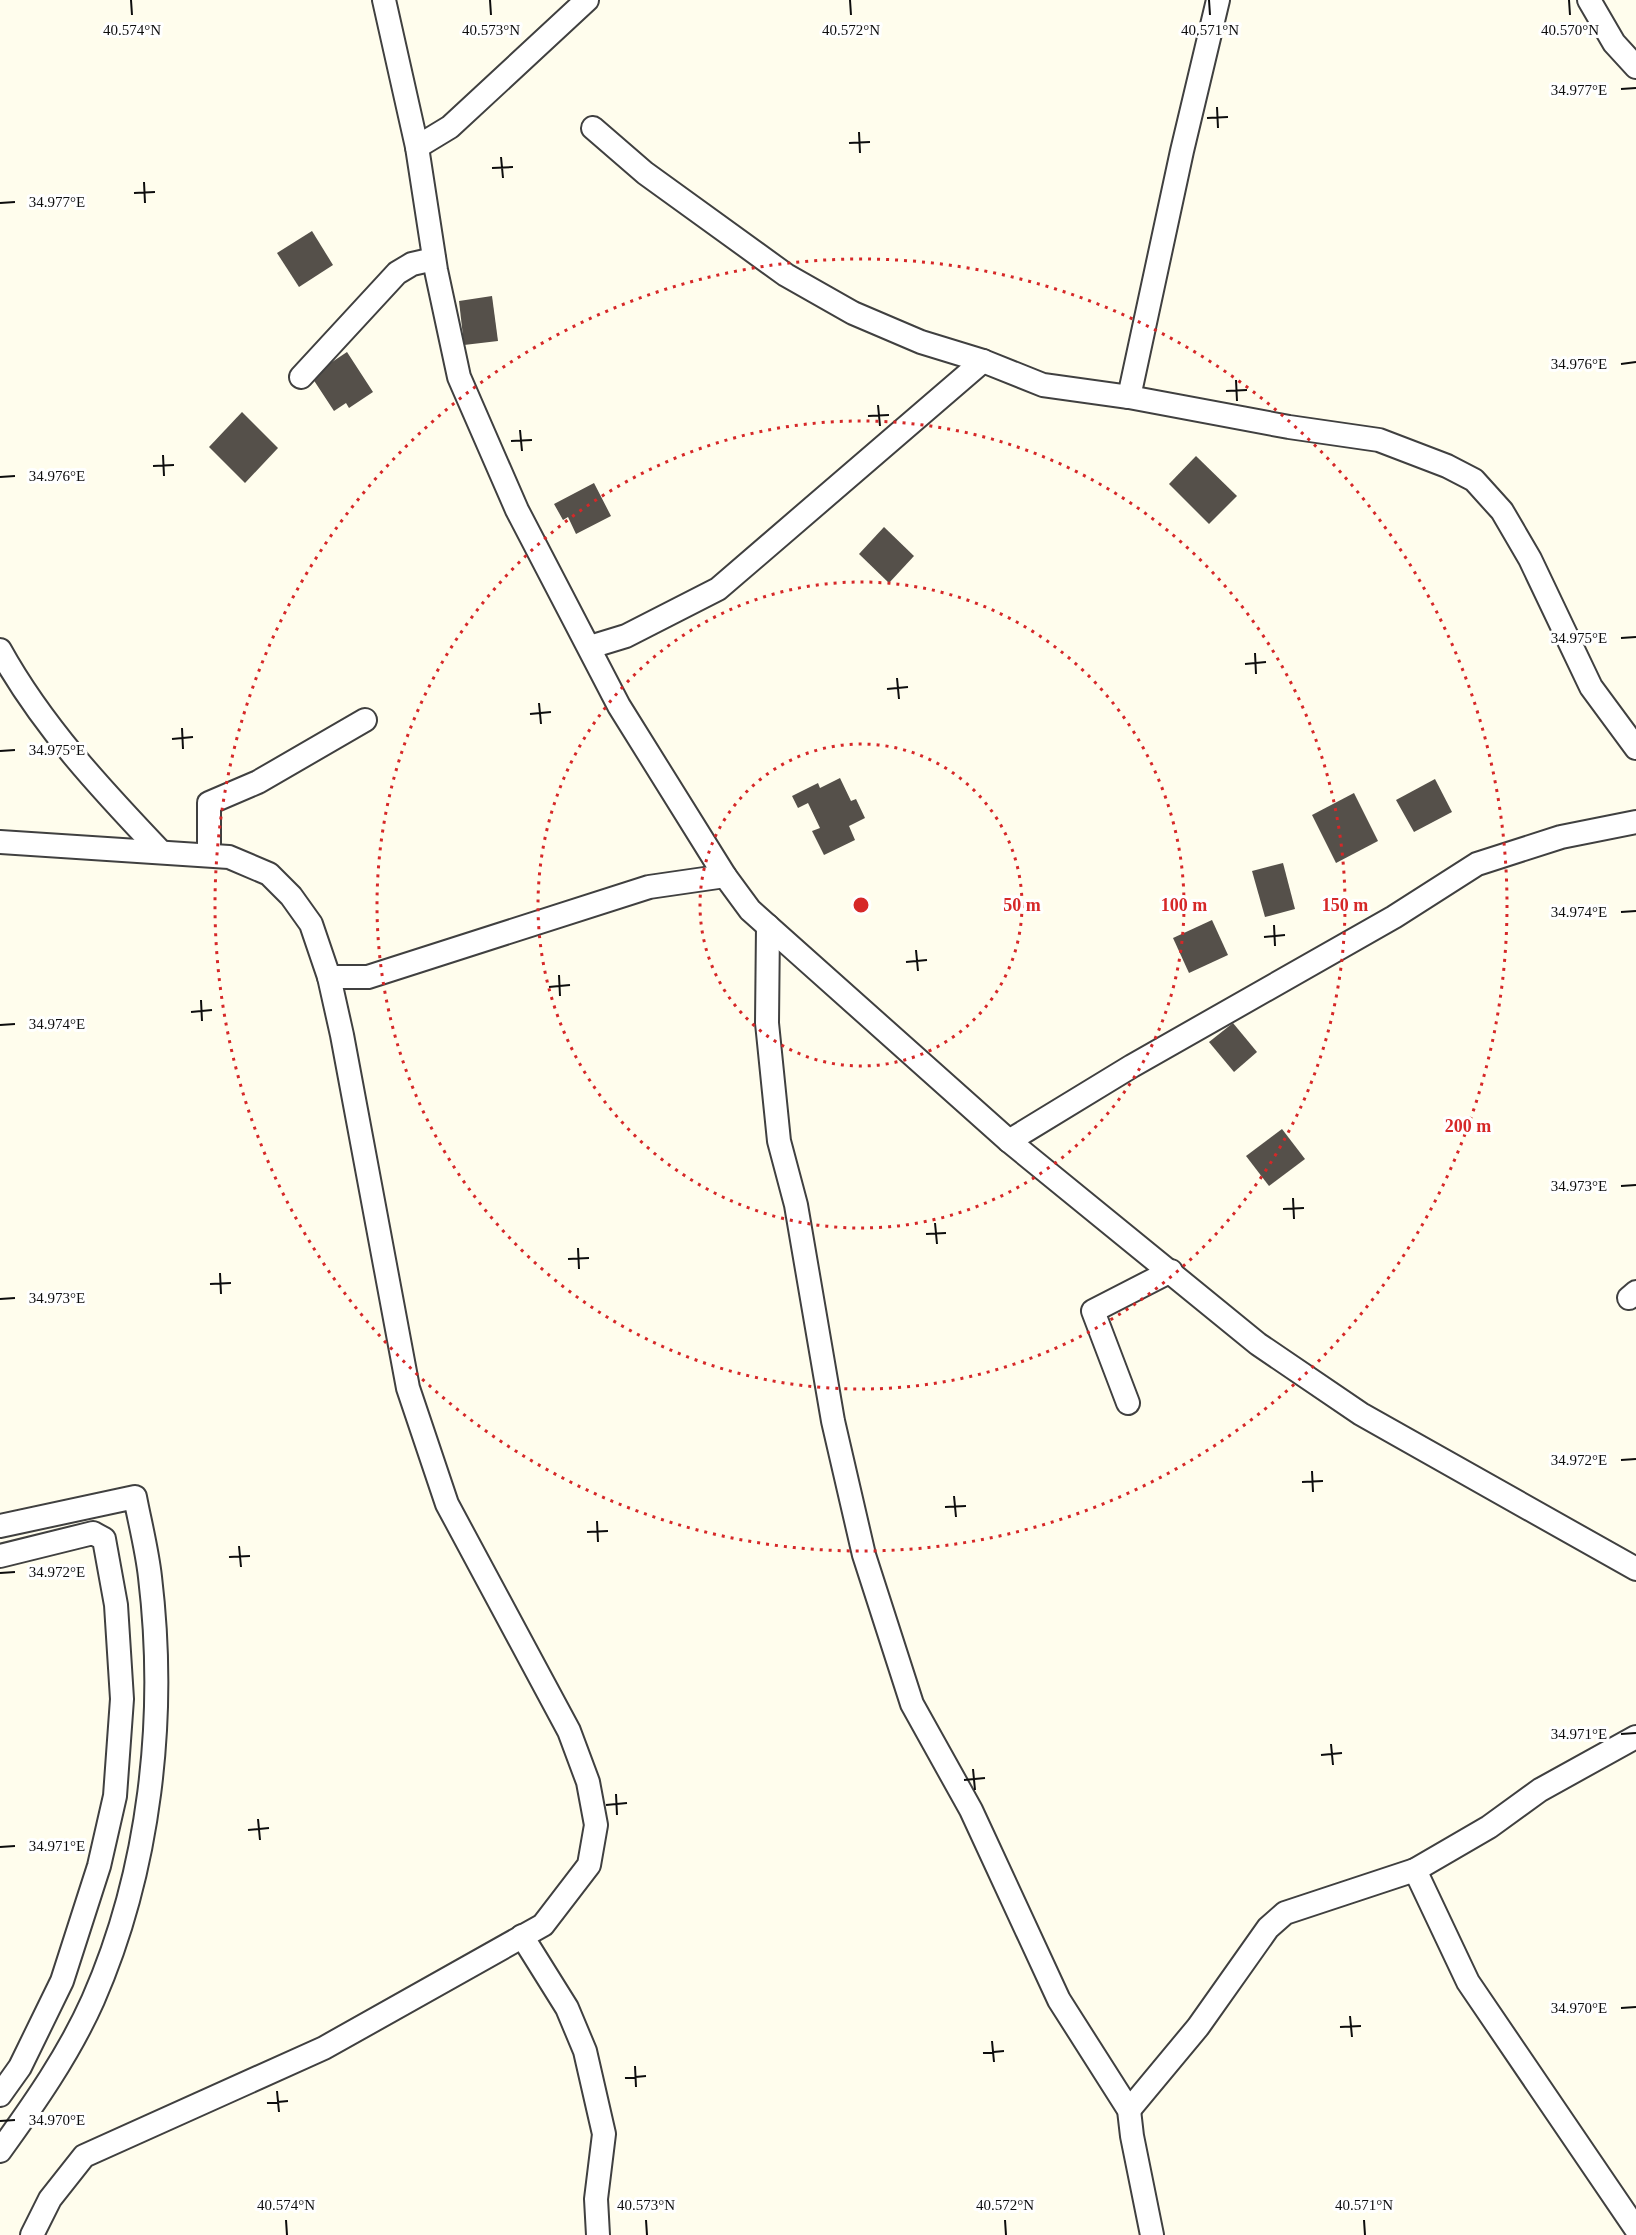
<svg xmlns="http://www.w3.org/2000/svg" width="1636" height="2235" font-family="'Times New Roman',serif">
	<rect width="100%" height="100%" fill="#fffded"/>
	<g fill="#55504a">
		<polygon points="312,231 333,265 299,287 277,253"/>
		<polygon points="492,296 498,341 464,345 459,301"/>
		<polygon points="347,352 373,392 349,408 346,403 334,411 311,376"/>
		<polygon points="242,412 278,448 245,483 209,447"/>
		<polygon points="1196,456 1237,496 1209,524 1169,484"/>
		<polygon points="594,483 611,516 576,534 568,517 563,520 554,504"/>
		<polygon points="884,527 914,556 889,583 859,554"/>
		<polygon points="840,778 851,801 856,799 865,818 849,826 855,840 824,855 812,831 820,828 808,803 798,808 792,796 818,783 820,788"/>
		<polygon points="1435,779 1452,812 1414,832 1396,800"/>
		<polygon points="1354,793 1378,841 1336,863 1312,815"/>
		<polygon points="1283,863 1295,909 1265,917 1252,871"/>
		<polygon points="1212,920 1228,955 1189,973 1173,938"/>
		<polygon points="1233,1023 1257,1052 1234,1072 1209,1042"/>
		<polygon points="1282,1129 1305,1159 1269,1186 1246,1156"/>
	</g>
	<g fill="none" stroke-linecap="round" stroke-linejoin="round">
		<g stroke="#404040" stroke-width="26">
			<g id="minor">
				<polyline points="384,0 417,147 436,270 459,377 517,510 619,706 725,876 750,910 1009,1141 1258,1344 1361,1414 1636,1569"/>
				<polyline points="1589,0 1614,43 1636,67"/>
				<polyline points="593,128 645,173 786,275 853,313 921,342 983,361 1043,385 1129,397 1289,427 1379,440 1447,466 1474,480 1502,511 1530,559 1591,687 1636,748"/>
				<polyline points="417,147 450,127 587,0"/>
				<polyline points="301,377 397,273 412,264 434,259"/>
				<polyline points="1129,397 1182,151 1218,0"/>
				<polyline points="590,647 626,636 718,589 983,361"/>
				<path d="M0,650C42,726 102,790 161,852"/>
				<polyline points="0,842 229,857 269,874 291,896 311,924 329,977 342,1035 408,1388 447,1504 569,1731 588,1782 596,1825 589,1865 543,1925 324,2048 84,2156 50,2199 32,2235"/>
				<polyline points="209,855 209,803 258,782 365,720"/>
				<polyline points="768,926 767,1023 779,1141 796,1205 833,1421 864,1555 912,1704 971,1810 1059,2000 1129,2110 1132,2136 1152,2235"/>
				<polyline points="329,977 368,977 649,887 725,876"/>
				<polyline points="1009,1141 1132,1066 1394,917 1477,864 1561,837 1636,822"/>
				<polyline points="1629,1298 1636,1292"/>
				<polyline points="1128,1403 1093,1311 1171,1271"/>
				<path d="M0,1526L135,1497C140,1523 147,1550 150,1577C167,1718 150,1870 93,2000C69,2054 34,2104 0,2151"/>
				<polyline points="0,1556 93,1533 104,1539 116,1605 122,1699 115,1796 99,1866 62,1981 20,2067 0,2095"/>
				<polyline points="1415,1870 1468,1982 1636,2229"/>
				<polyline points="522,1936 567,2008 585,2051 604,2134 596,2199 598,2235"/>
				<polyline points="1129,2110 1198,2027 1268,1928 1285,1913 1415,1870 1489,1827 1540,1790 1636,1737"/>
			</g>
		</g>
		<use href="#minor" stroke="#fff" stroke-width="22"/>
	</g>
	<path fill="none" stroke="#0d0d0d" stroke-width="2" d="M131,0L132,15M490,0L491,15M850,0L851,15M1209,0L1210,15M1569,0L1570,15M1621,89L1636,88M1217,107L1218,128M1207,118L1228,117M859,132L860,153M849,143L870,142M501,157L503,178M492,168L513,167M144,182L145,203M134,193L155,192M0,203L15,202M1621,364L1636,362M1236,380L1237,401M1226,391L1247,390M878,405L880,426M868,416L889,415M520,430L522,451M511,441L532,440M163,455L164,476M153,466L174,465M0,477L15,476M1621,638L1636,637M1255,653L1256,674M1245,664L1266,662M897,678L899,699M887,689L908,687M539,703L541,724M530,714L551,712M182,728L183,749M172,739L193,737M0,751L15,750M1621,912L1636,911M1274,925L1275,946M1264,937L1285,935M916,950L918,971M906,962L927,960M559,975L560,996M549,987L570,985M201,1000L202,1021M191,1012L212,1010M0,1025L15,1024M1621,1186L1636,1185M1293,1198L1294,1219M1283,1209L1304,1208M935,1223L937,1244M926,1234L946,1233M578,1248L579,1269M568,1259L589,1258M220,1273L221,1294M210,1284L231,1283M0,1299L15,1298M1621,1460L1636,1459M1312,1471L1313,1492M1302,1482L1323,1481M954,1496L956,1517M945,1507L966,1506M597,1521L598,1542M587,1532L608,1531M239,1546L241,1567M229,1557L250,1556M0,1573L15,1572M1621,1734L1636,1733M1331,1744L1333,1765M1321,1755L1342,1753M973,1769L975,1790M964,1780L985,1778M616,1794L617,1815M606,1805L627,1803M258,1819L260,1840M248,1830L269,1828M0,1847L15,1846M1621,2008L1636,2007M1350,2016L1352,2037M1340,2027L1361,2026M992,2041L994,2062M983,2053L1004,2051M635,2066L636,2087M625,2078L646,2076M277,2091L279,2112M267,2103L288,2101M0,2121L15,2120M286,2220L287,2235M646,2220L647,2235M1005,2220L1006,2235M1364,2220L1365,2235"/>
	<g fill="none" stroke="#d62828" stroke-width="3" stroke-dasharray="3 6">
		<circle cx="861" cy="905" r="161"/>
		<circle cx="861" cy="905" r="323"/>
		<circle cx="861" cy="905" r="484"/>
		<circle cx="861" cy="905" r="646"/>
	</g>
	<g font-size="15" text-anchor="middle" fill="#0d0d0d" stroke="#fff" stroke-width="6" stroke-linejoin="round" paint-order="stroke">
		<text x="132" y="35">40.574°N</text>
		<text x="491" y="35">40.573°N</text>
		<text x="851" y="35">40.572°N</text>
		<text x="1210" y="35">40.571°N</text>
		<text x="1570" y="35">40.570°N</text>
		<text x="1579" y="95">34.977°E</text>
		<text x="57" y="207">34.977°E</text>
		<text x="1579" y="369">34.976°E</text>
		<text x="57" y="481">34.976°E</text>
		<text x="1579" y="643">34.975°E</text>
		<text x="57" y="755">34.975°E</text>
		<text x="1579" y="917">34.974°E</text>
		<text x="57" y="1029">34.974°E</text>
		<text x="1579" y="1191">34.973°E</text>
		<text x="57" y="1303">34.973°E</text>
		<text x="1579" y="1465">34.972°E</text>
		<text x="57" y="1577">34.972°E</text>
		<text x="1579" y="1739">34.971°E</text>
		<text x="57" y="1851">34.971°E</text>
		<text x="1579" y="2013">34.970°E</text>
		<text x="57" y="2125">34.970°E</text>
		<text x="286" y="2210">40.574°N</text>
		<text x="646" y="2210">40.573°N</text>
		<text x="1005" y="2210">40.572°N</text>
		<text x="1364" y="2210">40.571°N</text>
	</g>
	<circle cx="861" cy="905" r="9" fill="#d62828" stroke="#fff" stroke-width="3"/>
	<g font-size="18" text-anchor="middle" font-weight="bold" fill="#d62828" stroke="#fff" stroke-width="6" stroke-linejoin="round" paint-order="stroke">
		<text x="1022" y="911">50 m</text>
		<text x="1184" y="911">100 m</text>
		<text x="1345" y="911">150 m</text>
		<text x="1468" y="1132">200 m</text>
	</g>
</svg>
